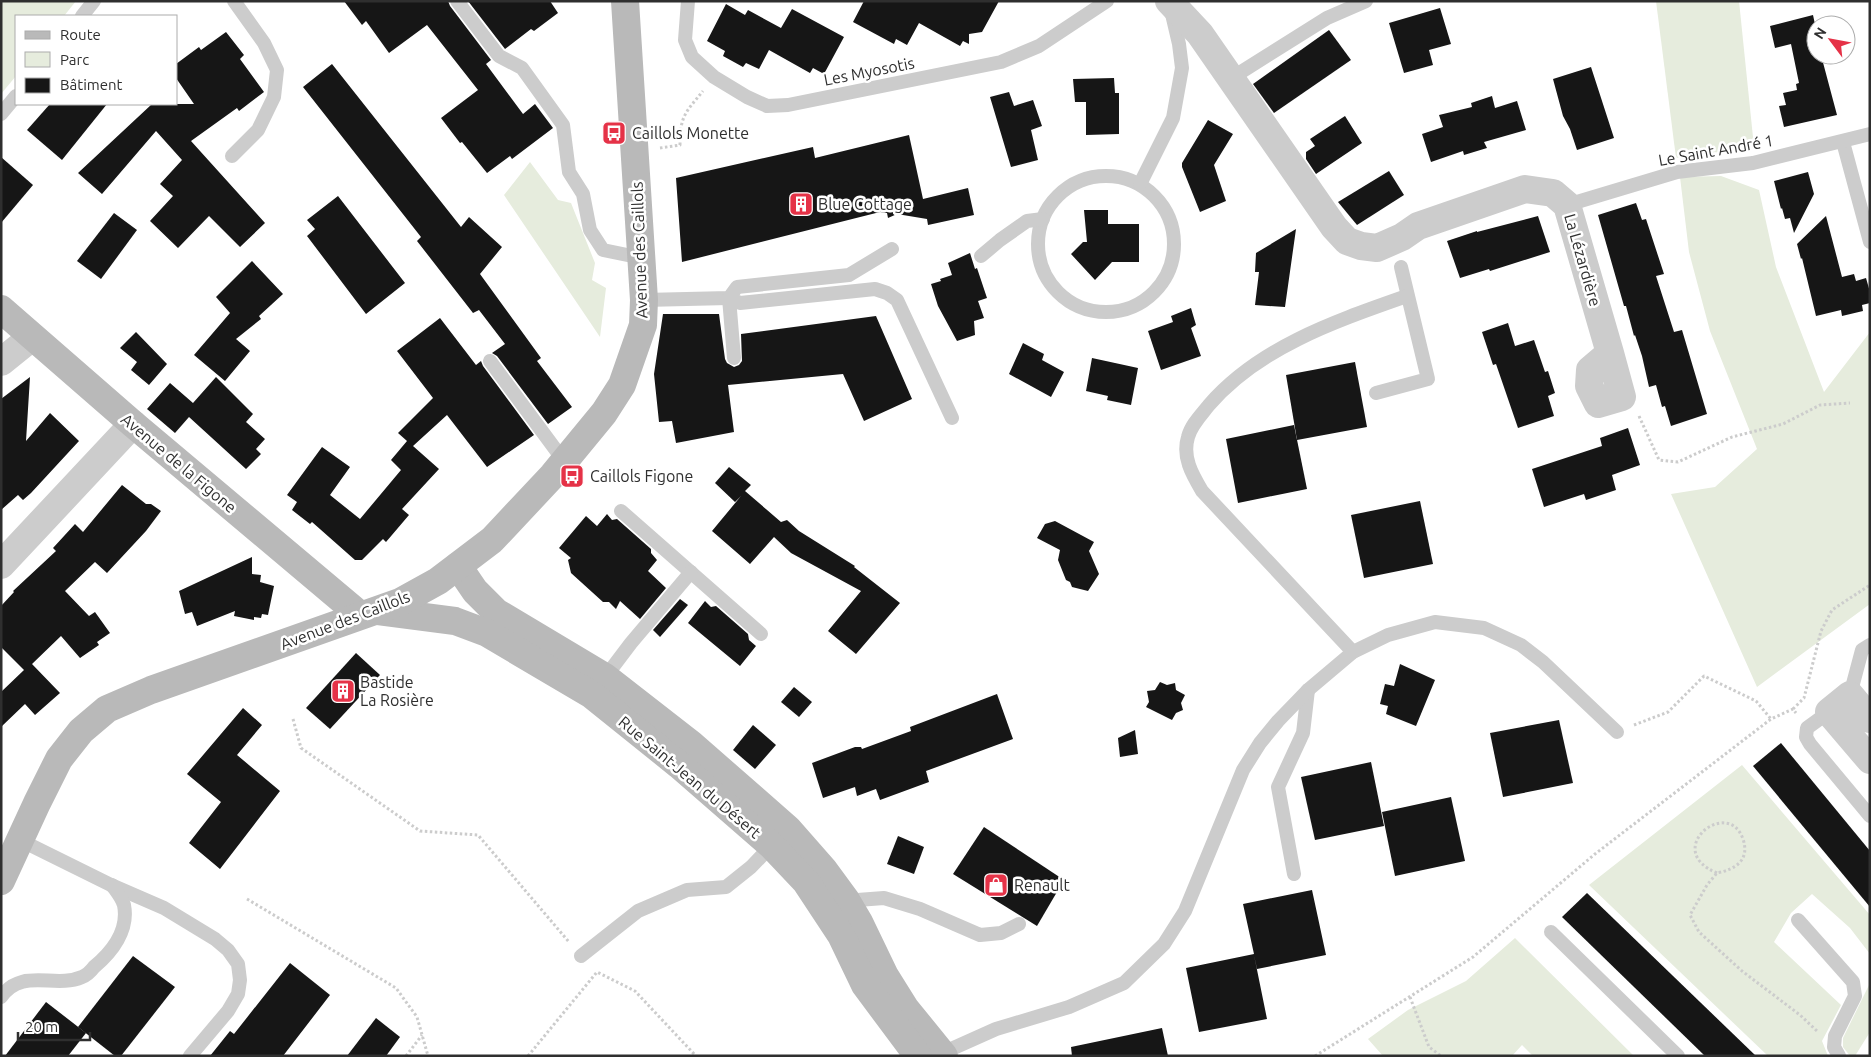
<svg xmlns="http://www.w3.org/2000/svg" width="1871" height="1057" font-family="Ubuntu,sans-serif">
	<rect width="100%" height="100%" fill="#fff"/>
	<g fill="#e6ecdd">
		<polygon points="1,1 76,1 64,16 16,16 16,76 1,94"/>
		<polygon points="1656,1 1739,1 1754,147 1676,158"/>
		<polygon points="530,162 558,200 571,203 595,263 592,280 606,288 600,337 504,195"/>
		<polygon points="1721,176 1759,190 1776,267 1824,392 1870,332 1870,604 1757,687 1671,494 1715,487 1757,449 1710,331 1689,252 1680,177"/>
		<polygon points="1742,765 1870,915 1870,954 1850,928 1812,894 1791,913 1774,942 1841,1005 1822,1041 1828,1056 1768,1056 1589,885"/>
		<polygon points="1515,938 1634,1056 1533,1056 1522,1045 1512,1056 1383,1056 1368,1039 1408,1010 1466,981"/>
		<polygon points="1870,983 1870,1032 1855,1056 1850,1056 1843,1047 1843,1038"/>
	</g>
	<g fill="#161616">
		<polygon points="344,1 448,1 450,6 491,60 486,64 523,114 535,104 553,128 512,159 510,156 487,173 462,142 460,143 441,118 478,90 427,25 389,53 366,21 362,25"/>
		<polygon points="468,1 550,1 558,13 534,31 531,29 505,49"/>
		<polygon points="864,1 999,1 982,32 969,34 969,44 963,41 960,46 919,23 907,45 896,39 894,44 853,22"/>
		<polygon points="726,4 745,15 748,10 781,28 792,9 844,37 824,74 813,68 810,73 769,50 759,69 746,63 743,67 723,56 725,51 707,41"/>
		<polygon points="1440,8 1451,44 1429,50 1433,65 1404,73 1389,23"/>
		<polygon points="1813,15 1816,29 1816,55 1821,55 1837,115 1784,127 1779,106 1786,105 1783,93 1797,90 1796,84 1799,83 1791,44 1775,48 1770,26"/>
		<polygon points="1329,30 1351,60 1274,113 1253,84"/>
		<polygon points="226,32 244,55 240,59 264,92 239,111 237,108 191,141 265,223 240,247 209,216 178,248 150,221 173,196 160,184 182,160 156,131 102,194 78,173 152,104 194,104 176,78 176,64 199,47 201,50"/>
		<polygon points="332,64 461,227 469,217 502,247 480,274 541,358 537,361 572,407 548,424 497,356 492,353 505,344 479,310 473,313 417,241 421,237 303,87"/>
		<polygon points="1591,67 1614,138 1577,150 1570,129 1563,116 1553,79"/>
		<polygon points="1114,78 1115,93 1119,93 1119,134 1086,135 1086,102 1075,102 1073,79"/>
		<polygon points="1009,92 1014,106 1033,100 1042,126 1031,130 1038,160 1011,167 990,97"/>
		<polygon points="1492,96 1495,108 1517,101 1526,130 1484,142 1487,148 1464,155 1463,151 1431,162 1422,134 1443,127 1439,115 1472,107 1471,103"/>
		<polygon points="50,104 107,104 62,160 27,130"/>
		<polygon points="1345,116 1362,143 1316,174 1306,159 1306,152 1315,146 1310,139"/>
		<polygon points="1208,120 1233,134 1214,165 1226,201 1200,212 1182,167 1182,163"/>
		<polygon points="909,135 923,199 968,188 974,215 928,225 927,219 897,214 888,218 887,213 880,212 682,262 676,178 813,147 815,158"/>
		<polygon points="1,157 33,185 1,223"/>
		<polygon points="1389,171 1404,195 1357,225 1338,202"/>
		<polygon points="1808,172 1814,194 1794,233 1790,218 1785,219 1782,208 1781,209 1774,181"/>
		<polygon points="338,196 405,283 366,314 307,236 315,229 307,220"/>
		<polygon points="1636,203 1642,220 1646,219 1664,274 1656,276 1674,332 1682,330 1707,414 1671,426 1665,406 1662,407 1656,385 1649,387 1642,356 1635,335 1634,336 1626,306 1624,306 1598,215"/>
		<polygon points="1084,210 1108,210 1108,224 1139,224 1139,262 1112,262 1095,280 1071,254 1083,242 1087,242"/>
		<polygon points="114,213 137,230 101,279 77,261"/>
		<polygon points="1538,216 1550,252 1490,271 1489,269 1460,278 1447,241 1477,231 1477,232"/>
		<polygon points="1826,216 1842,277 1854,274 1856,281 1866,278 1870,292 1870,303 1862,305 1863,311 1842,316 1841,310 1816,316 1802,258 1801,259 1797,244"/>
		<polygon points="1296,229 1285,307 1255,305 1259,272 1255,272 1256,253"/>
		<polygon points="970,253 975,269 977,268 987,298 978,301 984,318 974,321 975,335 957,341 938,306 931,284 941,281 940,279 952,275 948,263"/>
		<polygon points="252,261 283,294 259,316 261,319 236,339 250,351 225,381 194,355 230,313 216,297"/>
		<polygon points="1191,308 1196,325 1191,328 1201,356 1161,370 1148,331 1173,322 1171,316"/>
		<polygon points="663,314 719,314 725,359 727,363 734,367 739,365 742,361 741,334 876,316 912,399 864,421 843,374 728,385 734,432 676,443 672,421 659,422 654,374"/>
		<polygon points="440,318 476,365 481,361 483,366 534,435 487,467 447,415 413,446 439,469 402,509 409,515 386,542 383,539 362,560 355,560 312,522 310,524 292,510 297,502 287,495 322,447 350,467 330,495 360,519 401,470 391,460 407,441 398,433 433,398 397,351"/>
		<polygon points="1508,323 1515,346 1534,340 1545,372 1548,371 1555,393 1548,396 1554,416 1518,428 1496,364 1493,365 1482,332"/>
		<polygon points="136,332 167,364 149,385 131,370 137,362 120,348"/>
		<polygon points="1023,343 1044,354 1042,360 1064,372 1051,397 1009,374"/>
		<polygon points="1092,358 1138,368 1131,405 1107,400 1108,396 1086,391"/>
		<polygon points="1355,362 1367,427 1297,440 1286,375"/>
		<polygon points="30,377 26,441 50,413 79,441 31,493 23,500 18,495 1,510 1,399"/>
		<polygon points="216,377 253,414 246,422 265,439 256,449 261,454 246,469 189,417 175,433 147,409 170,383 193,403"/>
		<polygon points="1294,425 1307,489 1238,503 1226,439"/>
		<polygon points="1628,428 1640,465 1612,475 1616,490 1586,500 1584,494 1544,507 1532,469 1602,446 1600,438"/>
		<polygon points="729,467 751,485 745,491 781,522 787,520 799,531 855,566 854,567 900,603 856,654 828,631 861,591 791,553 774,537 750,564 712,531 741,496 735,502 715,483"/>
		<polygon points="122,485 146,504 151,504 161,511 146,531 107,573 95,562 65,591 89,616 95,612 110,633 97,642 99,645 80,658 61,636 32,664 60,693 35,715 25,704 1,727 1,692 24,670 1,647 1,606 14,592 13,591 56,551 53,548 75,524 83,532"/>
		<polygon points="1420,501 1433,564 1364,578 1351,515"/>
		<polygon points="607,514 612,520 617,519 651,549 651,553 657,560 648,571 666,588 640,619 620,601 616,609 609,602 603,602 571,573 568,560 571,558 559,548 586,516 597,526"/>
		<polygon points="1055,521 1094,542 1089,551 1099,574 1088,591 1072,587 1070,582 1066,580 1058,560 1060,550 1037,538 1045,524"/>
		<polygon points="252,557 252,574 261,575 260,582 274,586 268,615 262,614 261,618 254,617 254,620 234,616 235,611 197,626 192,612 185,614 179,591"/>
		<polygon points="680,599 688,605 660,637 653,630"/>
		<polygon points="705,601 711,607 716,606 748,634 749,640 756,646 740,666 688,623"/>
		<polygon points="356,653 380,675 330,729 306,708"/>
		<polygon points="1400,664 1435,680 1416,726 1386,714 1388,706 1380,704 1385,684 1394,686"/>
		<polygon points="1160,682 1167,685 1175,683 1176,690 1185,695 1181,703 1183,710 1176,713 1172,720 1146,707 1149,702 1147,691 1155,690"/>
		<polygon points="794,687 812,702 799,717 781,702"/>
		<polygon points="997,694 1013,739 926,771 929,782 880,800 876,789 857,796 855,787 823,798 812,763 855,747 861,747 862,749 911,731 910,727"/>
		<polygon points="243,708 262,725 237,755 280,791 220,869 189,843 221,802 187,774"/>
		<polygon points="1559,720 1573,783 1503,797 1490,733"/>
		<polygon points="753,725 776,745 755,769 733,750"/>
		<polygon points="1135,730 1138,754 1120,757 1118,738"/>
		<polygon points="1781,743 1870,851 1870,907 1753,766"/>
		<polygon points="1371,762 1384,826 1315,840 1301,777"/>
		<polygon points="1451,797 1465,861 1395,876 1382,812"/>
		<polygon points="984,827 1064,880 1037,926 953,874"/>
		<polygon points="898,836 924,847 914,874 887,864"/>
		<polygon points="1312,890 1326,955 1257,969 1254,955 1267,1019 1199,1032 1186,968 1254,954 1243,904"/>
		<polygon points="1587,893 1756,1056 1705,1056 1562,917"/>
		<polygon points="133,956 175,987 121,1056 115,1056 78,1027"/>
		<polygon points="290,963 330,995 283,1056 210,1056 230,1031 234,1034"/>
		<polygon points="46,1002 86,1033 68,1056 5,1056"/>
		<polygon points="376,1018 400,1037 386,1056 347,1056"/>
		<polygon points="1162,1028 1168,1056 1072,1056 1071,1047"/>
	</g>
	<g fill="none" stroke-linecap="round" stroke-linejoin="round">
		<g stroke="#ccc" stroke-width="3" stroke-dasharray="2.5 2.5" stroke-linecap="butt">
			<path d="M660,148L680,145C680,116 685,113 703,91"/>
			<polyline points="1639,416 1659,460 1678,462 1732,437 1783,424 1820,405 1850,403"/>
			<polyline points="1793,709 1804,698 1821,631 1832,610 1870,585"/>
			<polyline points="293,719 301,748 420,831 478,835 569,942"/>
			<polyline points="1634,725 1668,712 1704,676 1756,701 1771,719"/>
			<path d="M1717,873C1661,850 1728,796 1743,839C1750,860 1736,869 1717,873L1707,885L1690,915L1699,932L1742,971L1800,1015L1817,1031"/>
			<polyline points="247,899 396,988 417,1017 428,1056"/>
			<polyline points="1410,997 1429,1047 1441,1056"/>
			<polyline points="406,1056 422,1035"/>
			<polyline points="528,1056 597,972 635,991 696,1056"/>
			<polyline points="1315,1056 1473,957 1595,854 1771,719 1793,709 1796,713"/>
		</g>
		<g stroke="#ccc" stroke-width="14">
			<polyline points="457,1 499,56 522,68 563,125 569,172 583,194 590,230 603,250 642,258"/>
			<polyline points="688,1 685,40 692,57 714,77 747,97 767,106 788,105 1001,62 1039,46 1107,1"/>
			<polyline points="82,16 94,1"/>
			<polyline points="1230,79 1327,18 1366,1"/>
			<polyline points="1,114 16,96"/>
			<polyline points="1843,142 1870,242"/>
			<polyline points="232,156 258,130 274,97 277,70 264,43 234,1"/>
			<circle cx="1106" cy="244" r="68"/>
			<polyline points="1140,184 1173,118 1182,68 1179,44 1171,10"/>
			<polyline points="1567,205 1677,172 1753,163 1870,134"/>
			<polyline points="981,256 1000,240 1027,221 1043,219"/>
			<polyline points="644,300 729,298 737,287 849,275 892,249"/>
			<polyline points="734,358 729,298 740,303 875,289 887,293 897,300 952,418"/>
			<polyline points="490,361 564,461"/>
			<polyline points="1376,393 1428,379 1401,267"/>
			<polyline points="621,511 761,634"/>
			<path d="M1353,652L1202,491C1192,474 1182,457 1188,437C1191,425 1201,415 1209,405C1259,347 1336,321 1407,296"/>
			<polyline points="603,680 631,643 691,572"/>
			<polyline points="1850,695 1862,650 1870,645"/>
			<polyline points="1829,712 1807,728 1806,737 1810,744 1870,816"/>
			<polyline points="20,840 111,885 164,908 215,939 228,950 238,964 240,980 238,994 228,1011 190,1056"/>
			<polyline points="1294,874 1278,787 1303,733 1308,690"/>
			<polyline points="844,901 884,898 920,909 980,935 1001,933 1019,924"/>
			<polyline points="1798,920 1853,982 1855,996 1835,1036 1834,1047 1839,1056"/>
			<polyline points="1551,932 1678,1056"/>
			<polyline points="581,956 638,911 687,890 726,887 751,867 775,842"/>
			<path d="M1,997C22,967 54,989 82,977C87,975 91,971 94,967C112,952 129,930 124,905C122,898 116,891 112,885"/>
			<polyline points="938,1055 996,1029 1069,1007 1124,983 1164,944 1185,911 1243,770 1260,743 1278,721 1308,690 1353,652 1388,635 1435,622 1484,628 1521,645 1543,662 1617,732"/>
		</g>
		<g stroke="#ccc" stroke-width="28">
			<polyline points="1169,1 1200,34 1334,227 1347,241 1361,246 1377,248 1402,237 1418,226 1525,189 1553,193 1567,205 1610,353 1590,370 1589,386 1598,404 1622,397 1610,353"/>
			<polyline points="1,362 32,337"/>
			<polyline points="1,565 133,424"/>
			<polyline points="1870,719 1850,695 1829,712 1870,760"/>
		</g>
		<g stroke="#b9b9b9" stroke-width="28">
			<polyline points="1,309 133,424 360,615"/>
			<polyline points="458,566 475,591 496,612 605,677 691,744 788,829 824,870 846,900 859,922 885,976 905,1008 944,1056"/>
			<polyline points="378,611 455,621 487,633 592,695 679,765 772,846 806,882 841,935 865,985 918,1056"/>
			<polyline points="1,881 37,803 59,759 81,731 107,709 151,690 400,602 438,581 492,540 553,475 604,413 622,385 643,325 644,300 625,1"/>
		</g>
	</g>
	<defs>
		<g id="bus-square" transform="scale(1.25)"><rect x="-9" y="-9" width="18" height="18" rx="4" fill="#e53247" stroke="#fff"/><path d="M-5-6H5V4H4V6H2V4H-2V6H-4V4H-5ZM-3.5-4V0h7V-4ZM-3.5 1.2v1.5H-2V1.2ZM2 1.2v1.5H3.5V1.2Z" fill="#fff"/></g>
		<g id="building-square" transform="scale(1.25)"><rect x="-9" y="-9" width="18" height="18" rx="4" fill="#e53247" stroke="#fff"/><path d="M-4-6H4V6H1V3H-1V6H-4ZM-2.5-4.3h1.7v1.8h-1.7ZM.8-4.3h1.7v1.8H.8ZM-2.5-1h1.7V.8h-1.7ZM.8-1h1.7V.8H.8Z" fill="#fff"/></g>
		<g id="shop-square" transform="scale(1.25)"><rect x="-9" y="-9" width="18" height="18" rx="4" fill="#e53247" stroke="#fff"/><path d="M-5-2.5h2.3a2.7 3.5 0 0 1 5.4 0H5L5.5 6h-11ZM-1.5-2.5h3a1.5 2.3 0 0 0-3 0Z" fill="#fff"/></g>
	</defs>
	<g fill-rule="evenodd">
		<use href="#bus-square" x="614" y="133"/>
		<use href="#building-square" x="801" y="204"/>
		<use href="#bus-square" x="572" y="476"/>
		<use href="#building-square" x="343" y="691"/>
		<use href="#shop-square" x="996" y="885"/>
	</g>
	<g text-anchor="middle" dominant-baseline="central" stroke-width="5" stroke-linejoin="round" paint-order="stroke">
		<g font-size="16" fill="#2f2f2f" stroke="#fff">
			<text transform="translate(869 71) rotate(-11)">Les Myosotis</text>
			<text transform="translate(1716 150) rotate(-10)">Le Saint André 1</text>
			<text transform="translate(639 250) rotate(-92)">Avenue des Caillols</text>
			<text transform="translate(1583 260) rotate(74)">La Lézardière</text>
			<text transform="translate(179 463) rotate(40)">Avenue de la Figone</text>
			<text transform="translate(345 620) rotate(-21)">Avenue des Caillols</text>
			<text transform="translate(690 777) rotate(40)">Rue Saint-Jean du Désert</text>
		</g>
		<g font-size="16" fill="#2f2f2f" stroke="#fff" text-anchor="start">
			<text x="632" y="133">Caillols Monette</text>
			<text x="818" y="204">Blue Cottage</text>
			<text x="590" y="476">Caillols Figone</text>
			<text x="360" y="682">Bastide<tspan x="360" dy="18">La Rosière</tspan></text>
			<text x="1014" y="885">Renault</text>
		</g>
	</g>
	<rect width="1871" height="1057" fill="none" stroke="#2f2f2f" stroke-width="5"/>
	<rect x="15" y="15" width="162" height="90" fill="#ffffff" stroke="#acacac"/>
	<rect x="25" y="31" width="25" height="8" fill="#b9b9b9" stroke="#acacac"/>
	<text x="60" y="40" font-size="15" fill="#2f2f2f">Route</text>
	<rect x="25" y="52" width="25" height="15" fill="#e6ecdd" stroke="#acacac"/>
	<text x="60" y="65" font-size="15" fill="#2f2f2f">Parc</text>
	<rect x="25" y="78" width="25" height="15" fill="#161616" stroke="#acacac"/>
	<text x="60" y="90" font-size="15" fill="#2f2f2f">Bâtiment</text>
	<g transform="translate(1831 40) rotate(302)"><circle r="24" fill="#ffffff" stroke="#acacac"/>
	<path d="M0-4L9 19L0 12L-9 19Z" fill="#e53247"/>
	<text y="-8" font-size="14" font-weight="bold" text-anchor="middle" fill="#2f2f2f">N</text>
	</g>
	<path d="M18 1032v8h72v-8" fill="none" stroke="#2f2f2f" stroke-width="2.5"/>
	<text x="25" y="1032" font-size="15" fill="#2f2f2f" stroke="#ffffff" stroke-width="4" paint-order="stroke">20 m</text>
</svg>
